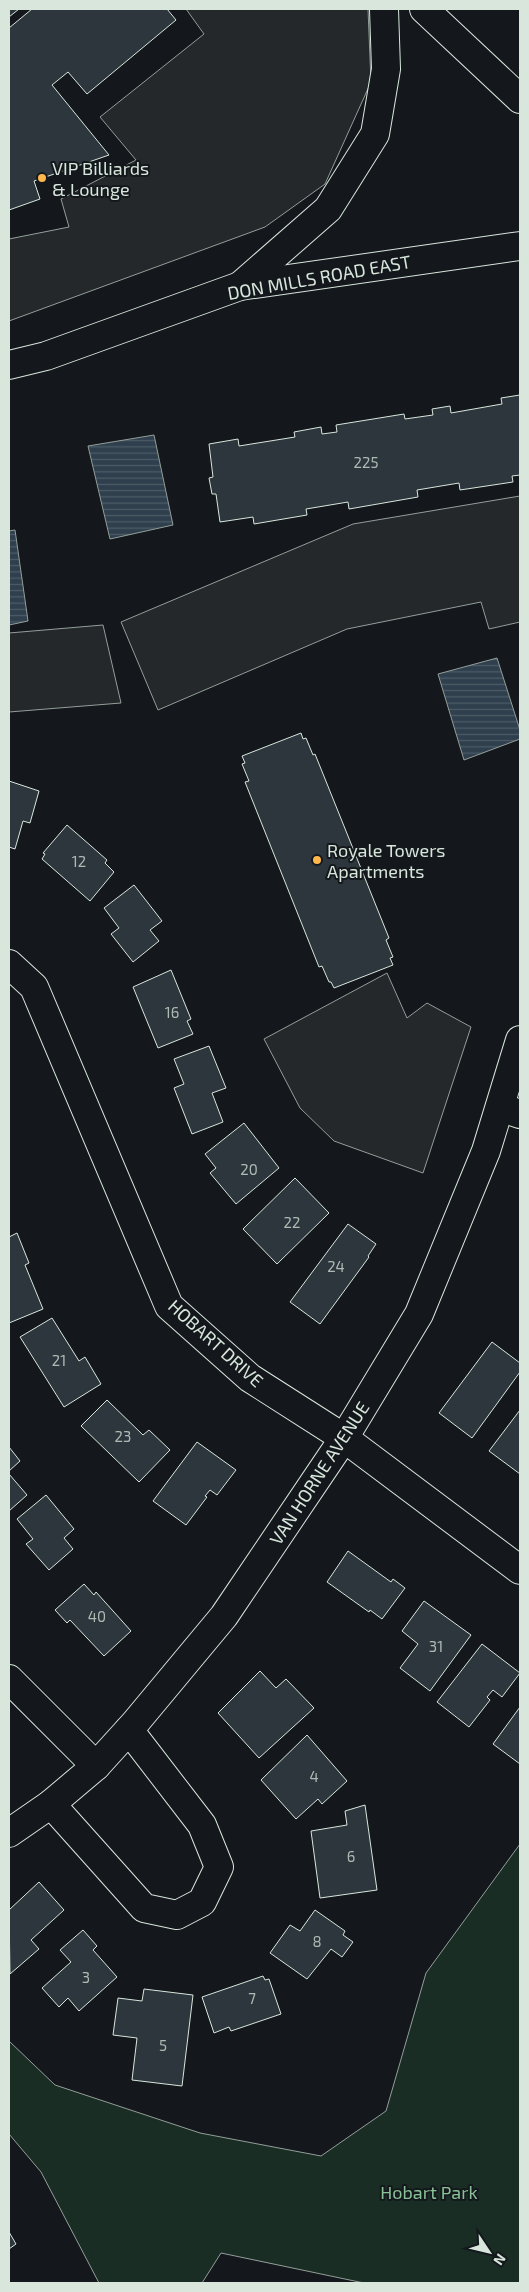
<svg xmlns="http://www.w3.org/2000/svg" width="529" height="2292" font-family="'Exo 2',sans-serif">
	<defs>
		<pattern id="water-rules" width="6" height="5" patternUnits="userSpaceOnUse" patternTransform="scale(1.25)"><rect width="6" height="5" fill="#2f3f4d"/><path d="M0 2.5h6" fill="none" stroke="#4c5b66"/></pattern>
	</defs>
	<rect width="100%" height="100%" fill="#14181c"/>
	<polygon fill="#1a2d24" stroke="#939e99" points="520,1844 520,2283 364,2283 221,2253 202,2283 99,2283 41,2172 9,2134 9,2041 55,2085 200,2133 321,2156 386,2111 426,1973"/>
	<g fill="#24282b" stroke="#939e99">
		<polygon points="186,9 368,9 371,82 325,184 265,227 9,321 9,239 69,227 61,199 136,160 100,117 204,34"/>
		<polygon points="520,496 520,622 489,629 481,602 347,629 158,710 121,622 353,524"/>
		<polygon points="103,625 121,703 9,712 9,633"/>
		<polygon points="387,973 407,1018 427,1003 471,1027 423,1173 334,1141 300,1108 264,1039"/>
	</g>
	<g fill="url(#water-rules)" stroke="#939e99">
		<polygon points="154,435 173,525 110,539 88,446"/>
		<polygon points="15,530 28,621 9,625 9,531"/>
		<polygon points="497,658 520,730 520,739 464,760 438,674"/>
	</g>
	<g fill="#2c363c" stroke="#d8e6dc">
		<polygon points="9,9 19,9 9,17"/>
		<polygon points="32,9 167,9 176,20 87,94 68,72 52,85 109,155 34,181 40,199 9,210 9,28"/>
		<polygon points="520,395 520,475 512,476 513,482 460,490 459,483 417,490 418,497 349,509 348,502 306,509 307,515 254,524 253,517 220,522 216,494 212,494 209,478 213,477 209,444 238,439 239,446 295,437 294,432 321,427 322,434 337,432 336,425 404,414 405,419 433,415 432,409 450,406 451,413 502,404 501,398"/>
		<polygon points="301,733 303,739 306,738 313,755 315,754 389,938 386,940 393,957 390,958 393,965 334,988 331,982 329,982 322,966 319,967 245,782 249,781 242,764 245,763 242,756"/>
		<polygon points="9,781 39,791 30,823 23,821 15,849 9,847"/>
		<polygon points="67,825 107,860 105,863 114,872 90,901 42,859 45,854 43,853"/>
		<polygon points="134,885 162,921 150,930 159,941 133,962 111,934 119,928 104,908"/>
		<polygon points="171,970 191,1019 187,1021 193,1034 158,1048 133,987"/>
		<polygon points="209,1046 226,1088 212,1093 223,1122 192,1134 174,1088 184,1084 174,1059"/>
		<polygon points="244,1123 279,1168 236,1204 210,1173 216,1168 205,1154"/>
		<polygon points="295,1178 329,1213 277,1264 243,1229"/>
		<polygon points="348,1224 376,1244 368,1256 369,1257 320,1324 290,1302"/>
		<polygon points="17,1233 29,1263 25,1265 43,1309 9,1323 9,1237"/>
		<polygon points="52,1318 79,1361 85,1357 101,1384 64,1407 20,1337"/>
		<polygon points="492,1342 520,1363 520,1372 472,1438 439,1413"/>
		<polygon points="107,1400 143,1435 149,1430 170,1450 139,1482 81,1426"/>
		<polygon points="520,1410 520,1474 489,1451"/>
		<polygon points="197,1442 236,1470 217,1495 210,1490 205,1496 207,1497 186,1525 153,1501"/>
		<polygon points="9,1447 20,1461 9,1471"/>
		<polygon points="9,1474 27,1495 9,1511"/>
		<polygon points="46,1495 74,1529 64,1538 73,1549 49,1570 26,1544 33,1539 17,1519"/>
		<polygon points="348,1551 391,1582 393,1579 405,1588 382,1619 370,1610 369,1612 327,1582"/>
		<polygon points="84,1584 94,1595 96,1592 131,1631 104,1656 70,1620 67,1623 55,1610"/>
		<polygon points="424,1601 471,1635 430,1691 400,1668 418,1644 402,1631"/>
		<polygon points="482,1644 520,1673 502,1697 493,1690 487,1697 490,1700 469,1727 437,1702"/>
		<polygon points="260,1671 276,1688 286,1679 314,1708 259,1758 218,1713"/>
		<polygon points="520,1707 520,1764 493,1744"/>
		<polygon points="307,1735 347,1781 322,1804 318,1799 296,1819 261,1780"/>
		<polygon points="365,1805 377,1890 320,1898 311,1831 347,1825 345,1811"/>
		<polygon points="39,1882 64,1910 31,1940 39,1949 10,1974 9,1910"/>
		<polygon points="315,1910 345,1931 343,1935 353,1942 342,1957 331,1949 307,1979 270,1953 290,1925 300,1931"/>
		<polygon points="83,1930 97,1946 93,1950 117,1977 79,2011 68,1998 59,2007 42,1988 71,1962 60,1950"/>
		<polygon points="263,1976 265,1980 269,1979 281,2014 231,2031 229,2027 214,2033 202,1997"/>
		<polygon points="144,1989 193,1995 182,2086 132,2080 137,2038 113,2035 118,1998 142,2001"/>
		<polygon points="9,2232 16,2244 9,2249"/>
	</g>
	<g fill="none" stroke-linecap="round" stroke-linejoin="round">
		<g stroke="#d8e6dc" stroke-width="30">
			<g id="minor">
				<polyline points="9,964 34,987 169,1306 250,1378 344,1438 520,1570"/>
				<polyline points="500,1107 520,1114"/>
				<polyline points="9,1679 96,1766"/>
				<polyline points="51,1804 144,1908 177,1915 202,1902 219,1867 202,1825 129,1730"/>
			</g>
		</g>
		<g stroke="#d8e6dc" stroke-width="30">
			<polyline id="tertiary" points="9,1833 51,1804 96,1766 135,1723 224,1616 344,1438 419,1314 486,1151 520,1040"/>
		</g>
		<g stroke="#d8e6dc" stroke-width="30">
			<g id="secondary">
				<polyline points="424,9 520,99"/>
				<polyline points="240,286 328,209 375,134 386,69 384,9"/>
				<polyline points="9,365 46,356 240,286 520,246"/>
			</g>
		</g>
		<use href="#minor" stroke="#14181c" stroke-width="28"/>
		<use href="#tertiary" stroke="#14181c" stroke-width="28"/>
		<use href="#secondary" stroke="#14181c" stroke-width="28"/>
	</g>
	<g fill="#ffb74d" stroke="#14181c" stroke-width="2">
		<circle cx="42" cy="178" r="5"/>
		<circle cx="317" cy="860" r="5"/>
	</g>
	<g text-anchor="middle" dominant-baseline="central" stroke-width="4" stroke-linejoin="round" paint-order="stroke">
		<g font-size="15" fill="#adbab4">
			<text x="366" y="462">225</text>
			<text x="79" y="861">12</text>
			<text x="172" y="1012">16</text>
			<text x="249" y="1169">20</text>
			<text x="292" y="1222">22</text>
			<text x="336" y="1266">24</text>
			<text x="59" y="1360">21</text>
			<text x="123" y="1436">23</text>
			<text x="97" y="1616">40</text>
			<text x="436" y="1646">31</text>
			<text x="314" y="1776">4</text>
			<text x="351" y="1856">6</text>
			<text x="317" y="1941">8</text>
			<text x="86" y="1977">3</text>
			<text x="252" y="1998">7</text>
			<text x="163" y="2045">5</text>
		</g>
		<g font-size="18" fill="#d8e6dc" stroke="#14181c" text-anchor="start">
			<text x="52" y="168">VIP Billiards<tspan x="52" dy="21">&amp; Lounge</tspan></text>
			<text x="327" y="850">Royale Towers<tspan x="327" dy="21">Apartments</tspan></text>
		</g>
		<g font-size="18" fill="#d8e6dc" stroke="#14181c">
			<text transform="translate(319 277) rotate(-10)">DON MILLS ROAD EAST</text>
			<text transform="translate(216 1343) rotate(42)">HOBART DRIVE</text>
			<text transform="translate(319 1473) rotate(-57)">VAN HORNE AVENUE</text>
		</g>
		<g font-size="18" fill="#8ac095" stroke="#14181c">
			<text x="429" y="2192">Hobart Park</text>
		</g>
	</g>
	<rect width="529" height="2292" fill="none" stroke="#d8e6dc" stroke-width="20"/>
	<g transform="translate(489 2252) rotate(125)" stroke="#14181c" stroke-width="4" paint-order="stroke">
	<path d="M0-4L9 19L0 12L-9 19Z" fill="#d8e6dc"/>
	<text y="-8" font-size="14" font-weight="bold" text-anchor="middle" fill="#d8e6dc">N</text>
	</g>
</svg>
